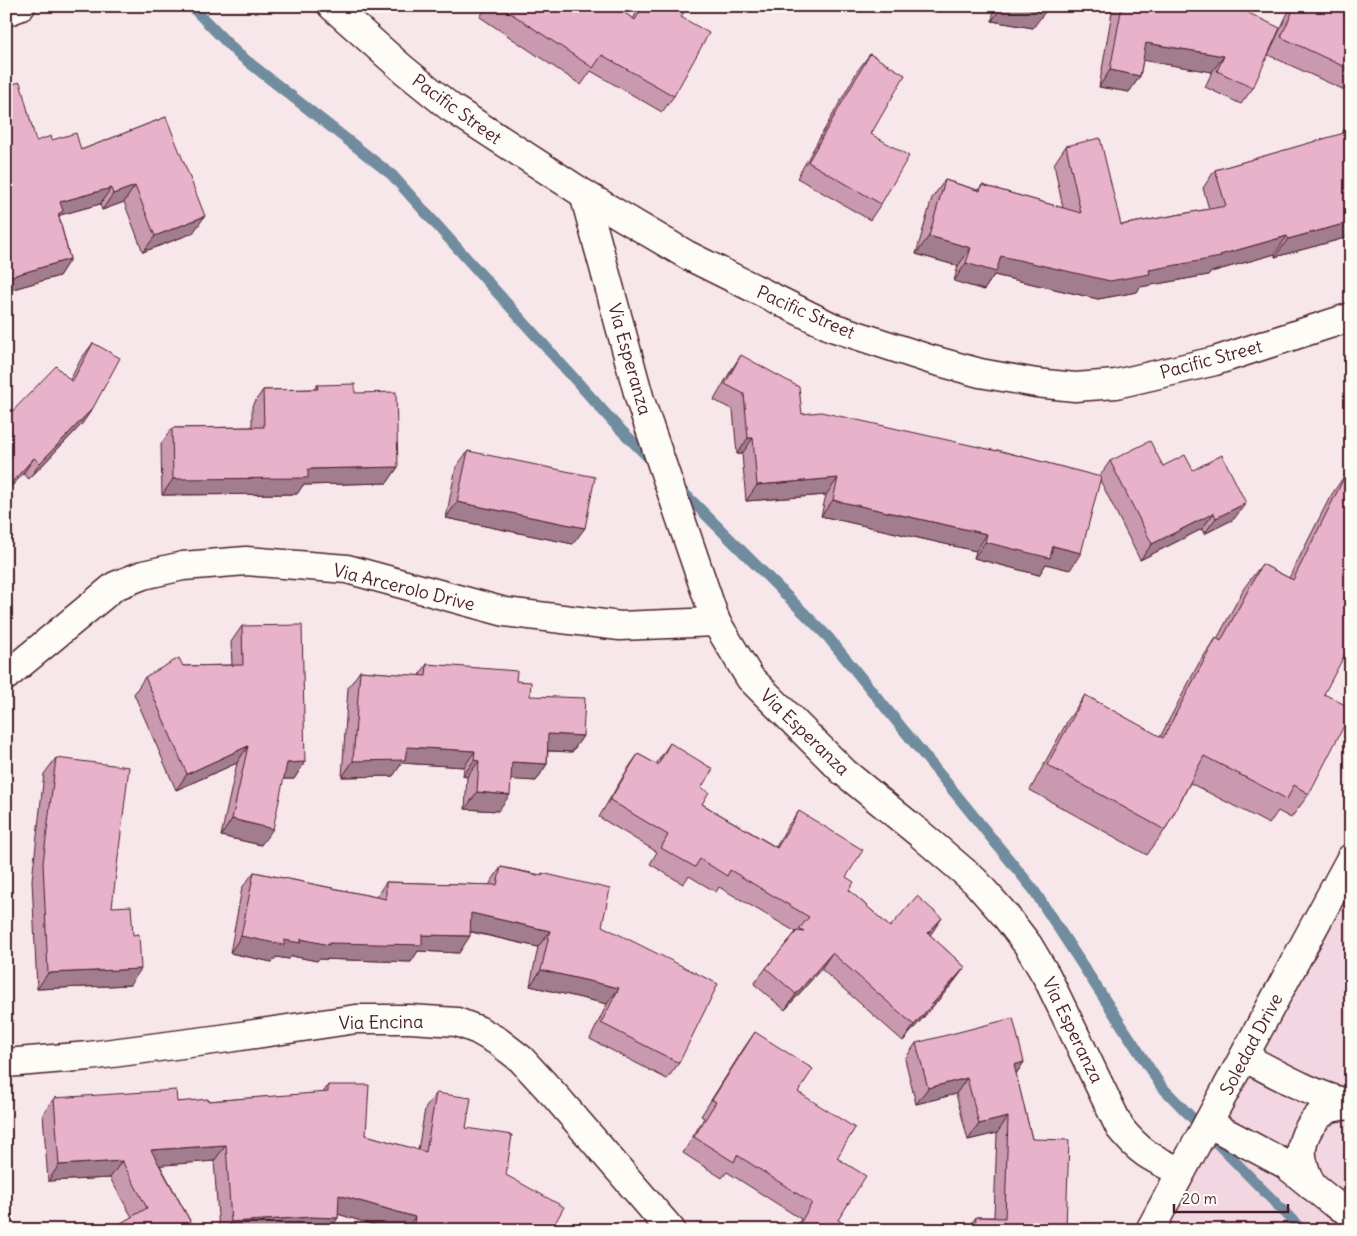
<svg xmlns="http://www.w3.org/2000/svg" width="1357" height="1236" font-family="Delius,sans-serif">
	<rect width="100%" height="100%" fill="#f7e6ea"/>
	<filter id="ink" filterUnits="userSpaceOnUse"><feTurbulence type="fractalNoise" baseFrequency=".02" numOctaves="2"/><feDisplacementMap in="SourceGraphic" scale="10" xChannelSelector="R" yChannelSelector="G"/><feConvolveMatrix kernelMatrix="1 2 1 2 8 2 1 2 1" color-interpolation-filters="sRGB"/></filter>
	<g filter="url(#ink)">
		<polygon fill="#f2d6e1" points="1351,881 1351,1230 1146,1230"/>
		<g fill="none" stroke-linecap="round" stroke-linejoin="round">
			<g stroke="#708c9e" stroke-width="11">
				<polyline points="191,6 237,53 392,175 614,423 654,463"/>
				<polyline points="678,487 828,637 1033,889 1161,1086 1302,1230"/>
			</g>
			<g stroke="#4a1f2b" stroke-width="31">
				<g id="street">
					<polyline points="6,12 21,6"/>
					<path d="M584,194L640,400L716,622L750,678L844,772L920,834L975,881L1005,915L1028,945L1047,977L1120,1128C1141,1154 1152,1158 1181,1172"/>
					<polyline points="6,676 115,586 143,575 183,566 246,561 347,569 505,612 620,626 716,622"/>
					<path d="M1244,1057C1279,1075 1312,1095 1351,1104"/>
					<polyline points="6,1063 89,1056 221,1039 356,1019 410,1019 457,1022 478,1030 499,1042 521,1059 557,1098 671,1230"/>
					<polyline points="1208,1123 1285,1164 1332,1202 1351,1213"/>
					<path d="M1312,1186C1307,1176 1303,1166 1302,1156C1300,1137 1314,1115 1331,1108C1337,1106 1345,1106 1351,1105"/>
				</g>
			</g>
			<g stroke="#4a1f2b" stroke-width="31">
				<g id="secondary">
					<polyline points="332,6 403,69 450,107 584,194 687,255 832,327 929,359 980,373 1036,383 1075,387 1116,384 1215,361 1351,317"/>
					<polyline points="1150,1230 1351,858"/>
				</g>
			</g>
			<use href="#street" stroke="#fdfcf7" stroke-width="28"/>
			<use href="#secondary" stroke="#fdfcf7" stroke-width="28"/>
		</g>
		<g fill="#c899af" stroke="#4a1f2b">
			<polygon points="487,6 615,6 633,19 640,6 687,6 681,17 674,96 662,112 591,71 581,85 480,17"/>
			<polygon points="984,6 1046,6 1033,28 992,21 994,8"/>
			<polygon points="1081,6 1234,6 1253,88 1241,104 1205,87 1212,72 1143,60 1140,76 1129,92 1099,87 1112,12"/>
			<polygon points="1291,6 1348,6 1344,16 1351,19 1351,93 1268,55"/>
			<polygon points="870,54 871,134 881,204 870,220 797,178 858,70"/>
			<polygon points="6,86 36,141 52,140 81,150 166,117 193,233 143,252 124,202 102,210 100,204 60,215 59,217 70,259 59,276 6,291"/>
			<polygon points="1351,121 1351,231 1349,232 1345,238 1275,257 1275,254 1211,272 1208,275 1140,287 1137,292 1098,299 994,275 984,290 954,281 958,266 916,254 932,198 945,180 978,190 982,185 1063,208 1054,164 1066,146 1121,225 1209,209 1203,188 1215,170 1343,134 1343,131"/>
			<polygon points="93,343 82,424 29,479 23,474 6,492 6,418 70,380 81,359"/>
			<polygon points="741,355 802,414 997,451 997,450 1099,477 1110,461 1163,466 1193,470 1234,519 1204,534 1202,529 1140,560 1100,480 1070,570 1046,564 1039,575 974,558 976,551 821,516 826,495 746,501 742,454 737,454 733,410 714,400 730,372"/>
			<polygon points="317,385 355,393 398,467 387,483 303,485 297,494 162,495 161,444 172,428 252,427 252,406 263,390 315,389"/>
			<polygon points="468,451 573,544 446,518 456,467"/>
			<polygon points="1347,472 1324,694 1309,794 1291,818 1278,811 1269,824 1190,783 1165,830 1147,855 1030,790 1068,720 1085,695 1160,737 1199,663 1216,638 1217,639 1244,588 1262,564 1289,578 1330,497"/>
			<polygon points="242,626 305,762 294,779 283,779 261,845 221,836 237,763 176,790 134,694 145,677 183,666 232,665 231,642"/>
			<polygon points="427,664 516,681 530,696 583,736 572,752 548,751 547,764 536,781 511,779 498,811 465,809 467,777 463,776 464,767 402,763 393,776 342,777 348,688 360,671 419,676"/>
			<polygon points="670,743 701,788 702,804 776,847 787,827 799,811 846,877 849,890 890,927 930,935 965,967 953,983 903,1041 821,969 785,1010 754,984 766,968 796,932 719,887 716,892 689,876 683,884 650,864 657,852 599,817 627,770 638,754 656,764"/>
			<polygon points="56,758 112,907 130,985 37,989 32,880 44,774"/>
			<polygon points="501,867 541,875 542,873 602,926 679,1063 667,1079 590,1039 607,1004 530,986 538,947 471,932 459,953 418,951 411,962 319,959 317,961 292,956 289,959 276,957 272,962 230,953 242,888 254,872 376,897 386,882 489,885"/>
			<polygon points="755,1032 798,1092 837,1158 838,1220 849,1230 794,1230 801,1219 727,1172 722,1178 683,1153 704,1118 701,1116 744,1048"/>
			<polygon points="916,1043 1024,1062 1016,1074 1032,1139 1066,1228 1065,1230 967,1230 976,1217 994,1217 997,1133 968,1140 956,1094 916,1104 905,1059"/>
			<polygon points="328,1085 366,1135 418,1150 425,1109 436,1093 506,1175 553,1227 558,1230 390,1230 338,1214 338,1218 329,1230 219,1230 214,1161 160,1165 195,1230 108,1230 132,1217 110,1178 48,1181 43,1114 54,1098 177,1102 208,1101 323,1093"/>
		</g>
		<g fill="#a27d8e" stroke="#4a1f2b">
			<polygon points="984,6 995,6 994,8"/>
			<polygon points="1002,6 1014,6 1045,12 1033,28 992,21"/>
			<polygon points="1081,6 1116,6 1112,12"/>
			<polygon points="1146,43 1224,56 1212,72 1135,59"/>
			<polygon points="1110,70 1140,76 1129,92 1099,87"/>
			<polygon points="135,186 124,202 102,210 113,194"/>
			<polygon points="111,188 100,204 60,215 52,227 60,202"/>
			<polygon points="205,216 193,233 143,252 155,236"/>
			<polygon points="1351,222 1351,231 1349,232 1345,238 1275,257 1288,239"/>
			<polygon points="929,236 971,248 958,266 916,254"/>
			<polygon points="1287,236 1275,254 1211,272 1208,275 1140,287 1137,292 1098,299 994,275 984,290 954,281 966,263 1001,256 1149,270 1220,255"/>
			<polygon points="70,259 59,276 6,291 6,282 9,277"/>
			<polygon points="93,408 82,424 29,479 40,463"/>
			<polygon points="748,438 753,438 742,454 737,454"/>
			<polygon points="34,458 23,474 6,492 6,490 12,482"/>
			<polygon points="398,467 387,483 303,485 297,494 162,495 173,479 308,469"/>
			<polygon points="838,478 826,495 746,501 757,485"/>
			<polygon points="833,500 987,534 976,551 821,516"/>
			<polygon points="457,502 585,528 573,544 446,518"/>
			<polygon points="1246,503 1234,519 1204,534 1216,518"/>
			<polygon points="1214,513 1202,529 1140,560 1152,544"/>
			<polygon points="985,542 1053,546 1081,553 1070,570 1046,564 1039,575 974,558"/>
			<polygon points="548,734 583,736 572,752 537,750"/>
			<polygon points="248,746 237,763 176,790 187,774"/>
			<polygon points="407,747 475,751 464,767 402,763 393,776 342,777 353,761"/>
			<polygon points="474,760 479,761 467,777 463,776"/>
			<polygon points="305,762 294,779 275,779 287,763"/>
			<polygon points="512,762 547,764 536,781 501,779"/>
			<polygon points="477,792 510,795 498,811 465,809"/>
			<polygon points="232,819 273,829 261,845 221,836"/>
			<polygon points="471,913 550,931 538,947 460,929"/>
			<polygon points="942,918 931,934 917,950 928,933"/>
			<polygon points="422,935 470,936 459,953 418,951 411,962 319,959 317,961 292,956 289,959 276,957 272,962 230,953 241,936 284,940 301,939 329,943"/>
			<polygon points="832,953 821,969 785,1010 796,994"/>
			<polygon points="965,967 953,983 903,1041 914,1025"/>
			<polygon points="141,969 130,985 37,989 48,973"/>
			<polygon points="541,970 619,988 607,1004 530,986"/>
			<polygon points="1024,1062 1013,1078 1014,1065"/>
			<polygon points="967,1078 956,1094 916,1104 928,1088"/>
			<polygon points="1008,1117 997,1133 968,1140 979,1124"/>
			<polygon points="226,1145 214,1161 140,1167 151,1150"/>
			<polygon points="122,1161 110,1178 48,1181 59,1165"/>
			<polygon points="339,1195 415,1217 406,1230 390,1230 328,1211"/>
			<polygon points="311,1217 338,1218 329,1230 226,1230 231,1222"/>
			<polygon points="1056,1227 1066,1228 1065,1230 1054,1230"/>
		</g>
		<g fill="#e8b2cb" stroke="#4a1f2b">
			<polygon points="500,6 615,6 635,20 643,6 687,6 681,17 709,33 674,96 602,55 593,68"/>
			<polygon points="1014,6 1046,6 1045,12"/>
			<polygon points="1122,6 1234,6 1280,28 1253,88 1217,71 1224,56 1146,43 1140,76 1110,70"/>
			<polygon points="1295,6 1348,6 1344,16 1351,19 1351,70 1281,37"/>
			<polygon points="870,54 905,75 871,134 909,156 881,204 808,162"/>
			<polygon points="20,82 36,141 51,136 52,140 76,133 81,150 166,117 205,216 155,236 135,186 113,194 111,188 60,202 63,211 58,214 70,259 9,277 6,266 6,86"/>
			<polygon points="1351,131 1351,222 1288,239 1287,236 1220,255 1221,257 1149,270 1150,274 1110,281 1001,256 996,272 966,263 971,248 929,236 945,180 980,191 982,185 1081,213 1066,146 1100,138 1121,225 1226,206 1215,170"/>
			<polygon points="93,343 120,358 93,408 40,463 34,458 12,482 6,477 6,418 56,366 72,382"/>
			<polygon points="741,355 799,387 802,414 821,412 997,451 997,450 1101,477 1081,553 1053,546 1050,558 985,542 987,534 833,500 838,478 757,485 753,438 748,438 744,394 725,384"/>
			<polygon points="355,384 355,393 396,392 398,467 308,469 308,478 173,479 172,428 264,427 263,390 318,389 317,385"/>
			<polygon points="1150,441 1163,466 1185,455 1193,470 1222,455 1246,503 1216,518 1214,513 1152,544 1110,461"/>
			<polygon points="468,451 595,477 585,528 457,502"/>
			<polygon points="1347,472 1351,474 1351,643 1324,694 1351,708 1351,712 1309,794 1294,785 1287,799 1204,756 1165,830 1047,765 1085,695 1163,738 1216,638 1221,641 1262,564 1293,580"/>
			<polygon points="302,625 305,762 287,763 273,829 232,819 248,746 187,774 145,677 179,658 183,666 243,665 242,626"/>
			<polygon points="427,664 517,671 516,681 531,682 530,696 585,698 583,736 548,734 547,764 512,762 510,795 477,792 479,761 474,760 475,751 407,747 405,760 353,761 360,671 426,676"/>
			<polygon points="670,743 713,769 701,788 709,792 702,804 777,848 799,811 863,850 846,877 854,882 849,890 890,927 917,896 942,918 928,933 965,967 914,1025 832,953 796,994 766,968 797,931 804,932 799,929 809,917 730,870 727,876 700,859 695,867 661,848 668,835 610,800 638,754 658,765"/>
			<polygon points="56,758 129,767 112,907 131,906 133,935 139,934 141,969 48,973 43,863"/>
			<polygon points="501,867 542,876 542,873 610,889 602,926 718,984 679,1063 601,1023 619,988 541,970 550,931 471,913 470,936 422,935 422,945 329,943 329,945 301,939 301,943 284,940 284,945 241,936 254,872 386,899 386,882 497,885"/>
			<polygon points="1013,1018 1024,1062 1014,1065 1032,1139 1069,1140 1066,1228 1056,1227 1056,1230 975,1230 976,1217 1005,1218 1008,1117 979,1124 967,1078 928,1088 916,1043"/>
			<polygon points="755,1032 813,1069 798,1092 855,1128 837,1158 866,1176 838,1220 850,1228 849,1230 796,1230 812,1203 737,1155 734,1162 694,1137 716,1102 712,1100"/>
			<polygon points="328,1085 369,1085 366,1135 426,1152 436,1093 471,1098 466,1128 512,1135 506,1175 564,1207 553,1227 558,1230 413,1230 415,1217 339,1195 338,1218 311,1217 231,1222 226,1145 151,1150 195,1230 109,1230 147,1208 122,1161 59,1165 54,1098 176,1090 177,1102 208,1099 208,1101 328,1092"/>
		</g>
	</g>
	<g text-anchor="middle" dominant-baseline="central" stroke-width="4" stroke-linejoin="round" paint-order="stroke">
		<g font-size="18" fill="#4a1f2b" stroke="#fdfcf7">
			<text transform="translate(457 109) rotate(36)">Pacific Street</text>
			<text transform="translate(806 312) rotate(24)">Pacific Street</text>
			<text transform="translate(630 359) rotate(74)">Via Esperanza</text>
			<text transform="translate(1211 359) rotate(-15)">Pacific Street</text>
			<text transform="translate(404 587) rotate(14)">Via Arcerolo Drive</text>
			<text transform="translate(805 732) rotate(44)">Via Esperanza</text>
			<text transform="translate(381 1022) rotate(-1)">Via Encina</text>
			<text transform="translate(1073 1030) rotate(64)">Via Esperanza</text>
			<text transform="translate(1251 1044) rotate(-62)">Soledad Drive</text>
		</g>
	</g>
	<rect width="1357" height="1236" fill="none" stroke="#fdfcf7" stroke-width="25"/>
	<rect x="12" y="12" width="1332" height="1211" fill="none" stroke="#4a1f2b" stroke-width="2" filter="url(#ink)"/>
	<path d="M1174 1204v8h114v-8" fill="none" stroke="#4a1f2b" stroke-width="2.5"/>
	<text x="1182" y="1204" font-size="15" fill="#4a1f2b" stroke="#fdfcf7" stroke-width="4" paint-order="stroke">20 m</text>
</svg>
